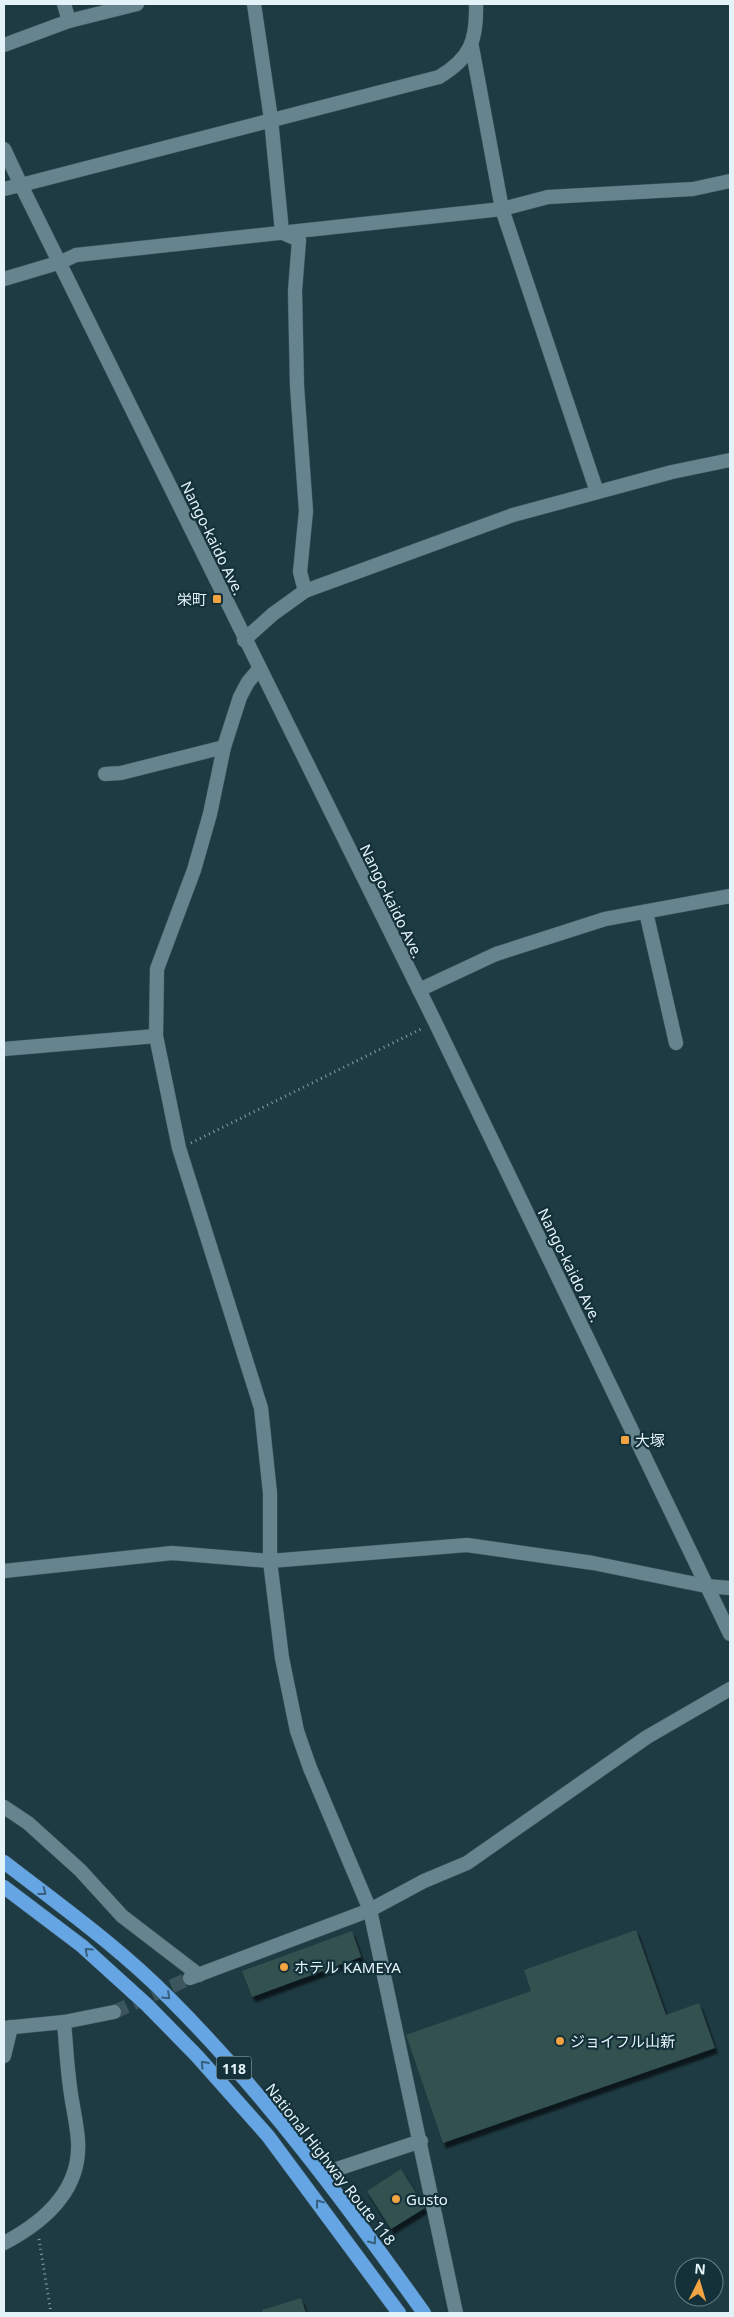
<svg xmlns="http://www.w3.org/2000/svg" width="734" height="2317" font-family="'Noto Sans','Noto Sans JP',sans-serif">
	<defs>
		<filter id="shadow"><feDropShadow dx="3" dy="5.5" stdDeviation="1" flood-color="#0009"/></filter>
	</defs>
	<rect width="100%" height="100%" fill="#1e3a43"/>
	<g fill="#31514f" filter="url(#shadow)">
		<polygon points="636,1930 666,2015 699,2003 715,2048 443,2143 406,2035 531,1991 524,1970"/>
		<polygon points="352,1931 361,1957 252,1997 242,1971"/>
		<polygon points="401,2169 425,2208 391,2229 367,2191"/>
		<polygon points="301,2298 306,2313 262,2313 262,2310"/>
	</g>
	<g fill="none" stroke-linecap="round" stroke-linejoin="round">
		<polyline stroke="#3c565e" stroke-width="14" stroke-dasharray="14 7" stroke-linecap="butt" points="114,2012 190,1978"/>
		<g stroke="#3e5860" stroke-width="15">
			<g id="minor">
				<polyline points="64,4 69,21"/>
				<polyline points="254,4 271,119 282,232"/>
				<polyline points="4,45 69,21 137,4"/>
				<polyline points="472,47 502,209 597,492"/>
				<polyline points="283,233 299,240 295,291 297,386 306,511 300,572 305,591"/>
				<polyline points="4,279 61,262 76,255 502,209 548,197 693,189 730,181"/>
				<polyline points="244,640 273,614 305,591 513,515 672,472 730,460"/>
				<polyline points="259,669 248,682 240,697 224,747 210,814 194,870 157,969 156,1036 179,1148 261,1408 270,1493 270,1561 282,1658 297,1731 310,1768 370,1910 456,2313"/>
				<polyline points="105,774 121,773 224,747"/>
				<polyline points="646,912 676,1043"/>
				<polyline points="419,990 496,954 605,919 730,896"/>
				<polyline points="4,1049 156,1036"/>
				<polyline points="4,1571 172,1553 270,1561 467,1545 593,1563 706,1586 730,1588"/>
				<polyline points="4,1807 28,1823 80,1870 122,1916 199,1975"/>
				<polyline points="190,1978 370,1910 424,1881 467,1863 647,1737 730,1689"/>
				<polyline points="4,2028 64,2022 114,2012"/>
				<polyline points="4,2056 11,2027"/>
				<polyline points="322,2174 421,2141"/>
				<path d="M4,2243C44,2222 81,2190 78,2141C77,2123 72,2105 70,2087C67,2066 66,2044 64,2022"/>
			</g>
		</g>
		<g stroke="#3e5860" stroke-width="15">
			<path id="tertiary" d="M476,4C477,40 471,58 439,77L21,185L435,1022L730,1634"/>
		</g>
		<g stroke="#3e5860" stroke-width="15">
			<polyline id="secondary" points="4,149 21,185 4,189"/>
		</g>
		<g stroke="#3e5860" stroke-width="15">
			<g id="trunk">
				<path d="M4,1862C61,1906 120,1948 170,1999C266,2095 346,2204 424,2313"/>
				<polyline points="4,1887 82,1946 147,2005 197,2056 268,2136 399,2313"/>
			</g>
		</g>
		<g stroke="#8a9fa6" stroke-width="3" stroke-dasharray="1 4" stroke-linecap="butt">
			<polyline points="191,1143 423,1028"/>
			<polyline points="39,2239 51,2313"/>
		</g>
		<use href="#minor" stroke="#66848e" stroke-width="14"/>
		<use href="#tertiary" stroke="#66848e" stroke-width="14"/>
		<use href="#secondary" stroke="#66848e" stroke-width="14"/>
		<use href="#trunk" stroke="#66a5e3" stroke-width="14"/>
	</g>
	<defs><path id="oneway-chevron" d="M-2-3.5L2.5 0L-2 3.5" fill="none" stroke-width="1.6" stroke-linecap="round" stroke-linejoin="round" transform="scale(1.25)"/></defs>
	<g stroke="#355f7d">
		<use href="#oneway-chevron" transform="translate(43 1892) rotate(37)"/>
		<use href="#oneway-chevron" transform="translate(88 1951) rotate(-138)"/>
		<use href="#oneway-chevron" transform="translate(167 1996) rotate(43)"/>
		<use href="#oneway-chevron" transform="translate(204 2064) rotate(-132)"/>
		<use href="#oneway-chevron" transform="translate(319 2203) rotate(-127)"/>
		<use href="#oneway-chevron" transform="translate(373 2241) rotate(54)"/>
	</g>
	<g fill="#f3a442" stroke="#143039" stroke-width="2">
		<rect x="212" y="594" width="10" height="10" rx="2.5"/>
		<rect x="620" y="1435" width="10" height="10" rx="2.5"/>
		<circle cx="284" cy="1967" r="5"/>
		<circle cx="560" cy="2041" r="5"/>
		<circle cx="396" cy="2199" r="5"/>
	</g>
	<g text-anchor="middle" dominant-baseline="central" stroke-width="4.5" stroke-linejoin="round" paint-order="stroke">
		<rect fill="#143039" stroke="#a5b8bf" stroke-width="1" x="216.5" y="2056.5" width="35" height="23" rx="4"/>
		<g font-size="14" font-weight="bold" fill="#e3f3f8">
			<text x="234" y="2068">118</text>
		</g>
		<g font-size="15" fill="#e3f3f8" stroke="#143039">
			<text transform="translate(213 538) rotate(64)">Nango-kaido Ave.</text>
			<text transform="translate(392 901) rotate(64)">Nango-kaido Ave.</text>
			<text transform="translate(570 1265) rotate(64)">Nango-kaido Ave.</text>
			<text transform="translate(331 2164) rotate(52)">National Highway Route 118</text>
		</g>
		<g font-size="15" fill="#e3f3f8" stroke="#143039" text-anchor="start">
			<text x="207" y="599" text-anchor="end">栄町</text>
			<text x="635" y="1440">大塚</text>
			<text x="294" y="1967">ホテル KAMEYA</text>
			<text x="570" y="2041">ジョイフル山新</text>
			<text x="406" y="2199">Gusto</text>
		</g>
	</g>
	<rect width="734" height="2317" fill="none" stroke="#e3f3f8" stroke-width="10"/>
	<g transform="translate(699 2282) rotate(5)"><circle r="24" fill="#143039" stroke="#677e85"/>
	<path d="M0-4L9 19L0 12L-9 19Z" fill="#f3a442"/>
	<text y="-8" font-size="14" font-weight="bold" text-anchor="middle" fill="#e3f3f8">N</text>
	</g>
</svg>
